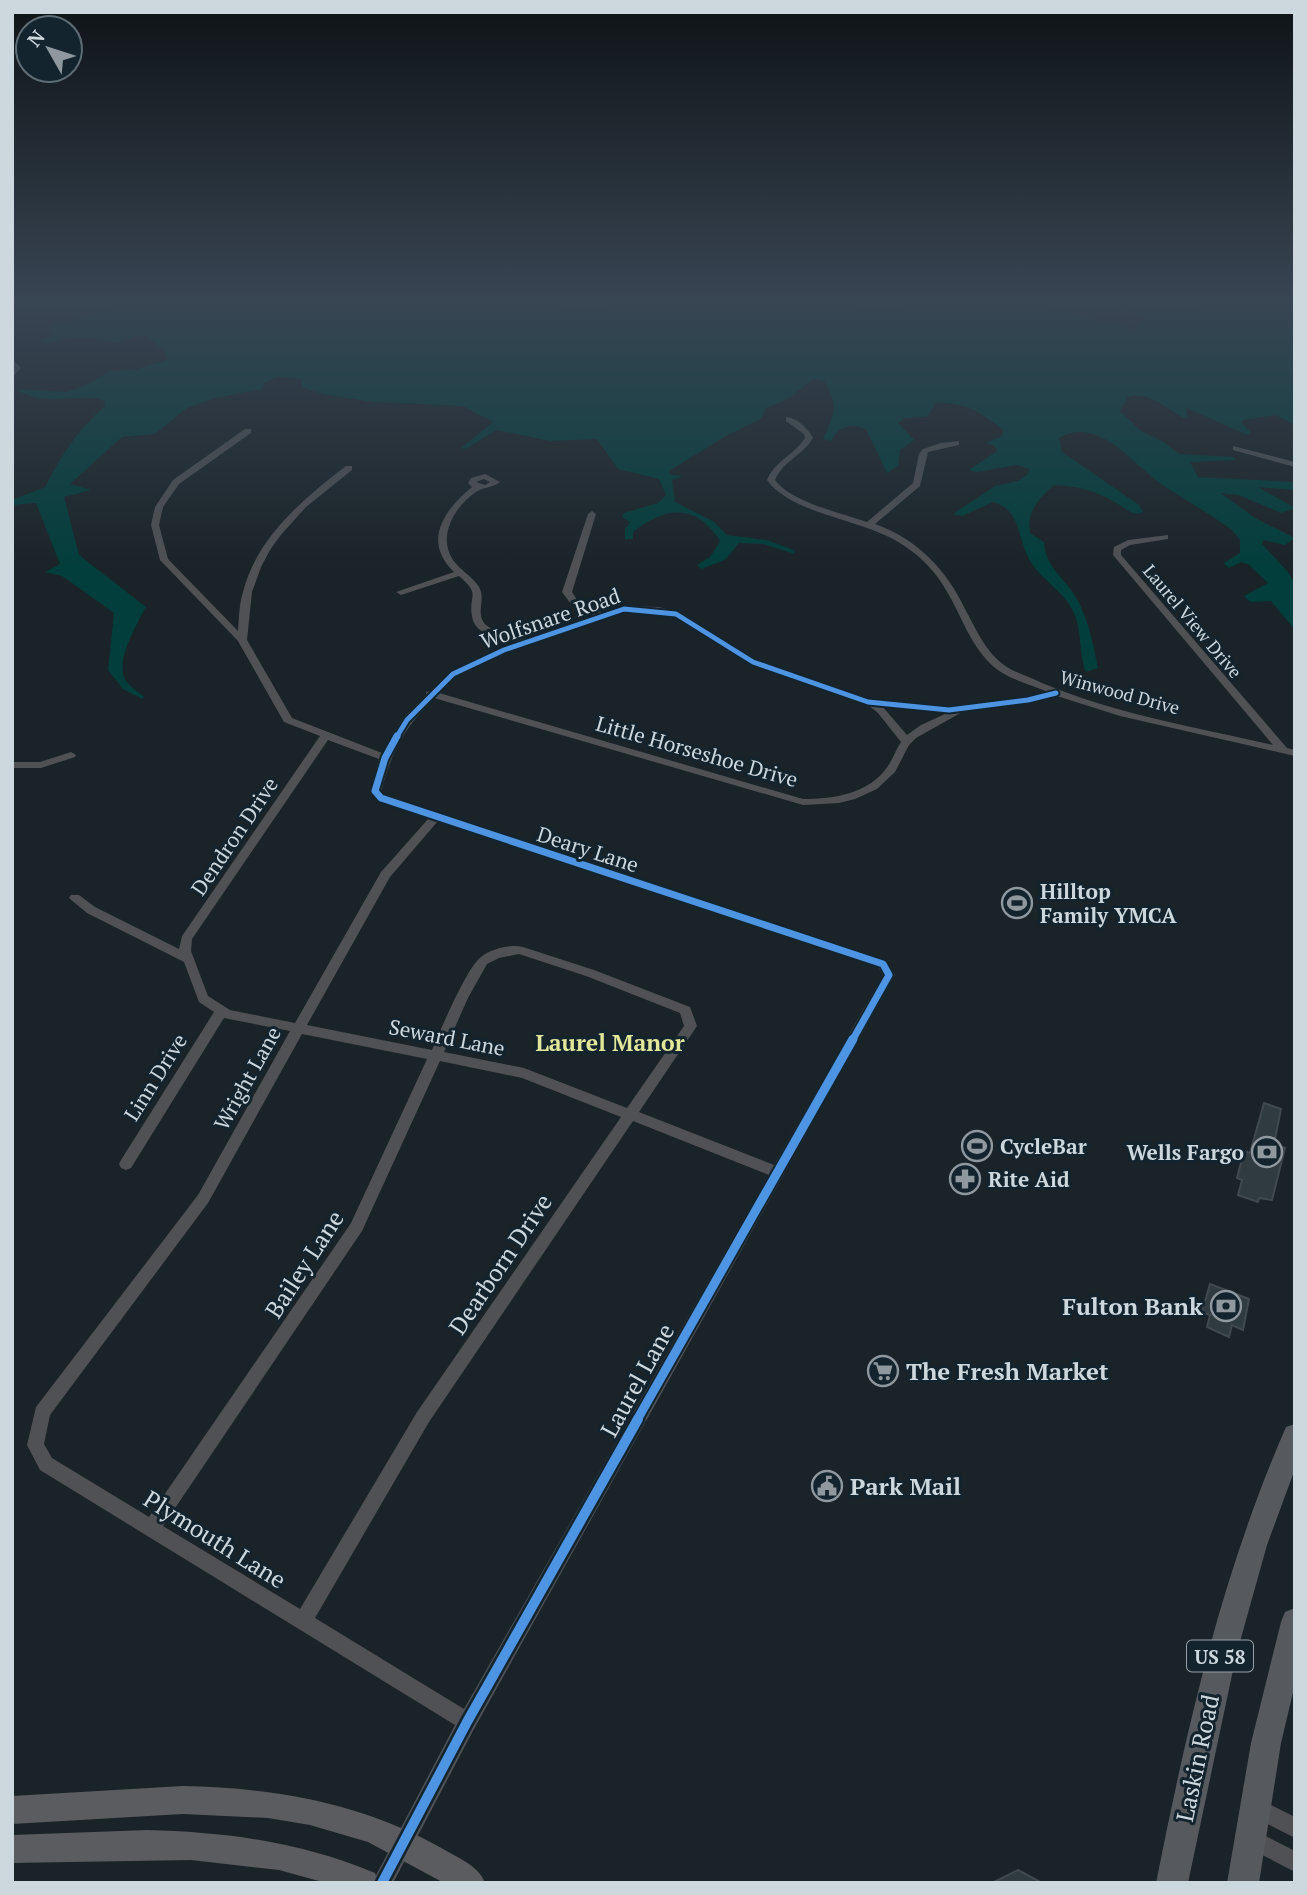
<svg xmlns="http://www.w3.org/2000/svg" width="1307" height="1895" font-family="'PT Serif',serif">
	<rect width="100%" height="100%" fill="#1a2328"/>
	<path fill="#023e3b" d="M117,303H546L588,313L619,303H849C863,311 889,317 903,307L897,303H1042L1056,310L1136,330L1145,317L1115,304L1153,313L1202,307L1201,303H1295V425L1276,415L1243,420L1242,423L1251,433L1247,435L1185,407L1188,418H1183C1167,408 1148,391 1128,397L1120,411L1141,431L1164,442L1179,454L1234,457L1236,460L1190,462L1198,477L1295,482V490L1258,487L1295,508L1281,513L1239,495L1221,493L1255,518L1295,538L1285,545L1263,540L1262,544L1288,572L1295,584V630L1271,601L1250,602L1244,596L1268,583L1249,565L1241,562L1229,568L1224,563L1240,553V540L1232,530C1210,514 1187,501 1164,486C1135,467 1099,414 1059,438L1062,452L1139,505L1143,512C1132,517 1127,509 1118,504C1098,491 1077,486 1054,485C1039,498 1026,512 1030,533L1044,542C1045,567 1065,578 1077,599C1089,621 1093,644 1098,668L1086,672C1078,653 1083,629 1072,609C1062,590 1039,578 1029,559C1017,537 1021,510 993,502L962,516L953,514L995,486L1018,481L1028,474L1029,469L1017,465L976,472L969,470L997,451L995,446L985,443L1002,436L1003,430C981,412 965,402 936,403L927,417L905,418L898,423L914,440L900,450L898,466L887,473L866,429C850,423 839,426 831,441L823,439C835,413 839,407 824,381L813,379L791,397L765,409L761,419L726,436L669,471L671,475L683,476L672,480L675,502L713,521L727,535L767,540L794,550L795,554L763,544L739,543L725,560L701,569L697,565L710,557L720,541C696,503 666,506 633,532V539H625V529L630,522L622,517L624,513L658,503L666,495L659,479L618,469L597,439L550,441L497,430L465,449L461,448L493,422L463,406L373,402L322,394L301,387L302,379L277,377L264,383L263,389L215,398L187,408L155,434L122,437L70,484L91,490L64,497L79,555L146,607C137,624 117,658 124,677C127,685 137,691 144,697L142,699L123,689L108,670L114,613L62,576L45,572L60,564L36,503L12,505V500L45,487C61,456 78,429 105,406L104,401L95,398C67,396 40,406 16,389L67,392L88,384L110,371L134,370L167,360L164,350L146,336H136L117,343L88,338L66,339L46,344L41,341L53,334L49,326L96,314Z"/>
	<g fill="#303b40" stroke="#41494e" stroke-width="2">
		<polygon points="1264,1103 1281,1109 1274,1144 1285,1148 1272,1200 1259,1198 1258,1202 1238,1195 1242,1180 1237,1178 1244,1151 1250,1153"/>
		<polygon points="1210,1284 1249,1299 1243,1330 1232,1325 1229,1337 1207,1327 1210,1315 1202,1312"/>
		<polygon points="1018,1870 1042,1883 992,1883"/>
	</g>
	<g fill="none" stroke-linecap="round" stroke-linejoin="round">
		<g fill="#4f5154" fill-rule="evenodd">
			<polygon points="12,359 21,368 12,378"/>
			<path d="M786,417C796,417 809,429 813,438C803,455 782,462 775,480C791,502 841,513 867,522L913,483L919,454L923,449L941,443L959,441V445L928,452L920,486L875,524C917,539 946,569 965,609C976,629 985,651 1004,665C1015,673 1030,677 1042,683C1116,714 1195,727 1273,745L1113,555L1114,547L1128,540L1168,535V539L1130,545L1121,550V555L1287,748L1295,750V756L1120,716L1057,696L1028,703L964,711L916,738L909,745L895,772L877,789L855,799L839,803L803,805L434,698C403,730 393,749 381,791L385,796L887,961L895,975L474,1729L393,1883H372L455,1725L40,1470L27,1445L36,1407L198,1195L290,1031L224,1018L131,1168L126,1170L121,1168L119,1164L121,1160L214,1012L199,1002L184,962L87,913L69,898L71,895H79L95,907L179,949L182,936L320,736L284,722L238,641L160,560L151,525L155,507L173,480L245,429H251V433L179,484L163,507L159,525L168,559L238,631C239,618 239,605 243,592C257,537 303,499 346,466H352V470L306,507L280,536L270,550L261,567L252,592L247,640L292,718L382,753L403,718L426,695V692L430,691L450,672L501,648L518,642C503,639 474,636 472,616C468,594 482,596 459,576L404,594L401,595L396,592L454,572C422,541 444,510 472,487L468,483L471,478L485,474L500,482C492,488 483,487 476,492C455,506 437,536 453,560C460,570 472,576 479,587C486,598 476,612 484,623C490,631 519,639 529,638C533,638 539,635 544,633C561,627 578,622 595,616L571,604L562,592L588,514L592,511L596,514L572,592L577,600L603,613L624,606L659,607L679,612L756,660L869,699L949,707L1028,697L1048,692C1031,685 1008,679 994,667C970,646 962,616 946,590C936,572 922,558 906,547C868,519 793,516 767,480C775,461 794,455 805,438L804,434L786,421ZM484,479L490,482L485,485L476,482ZM625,612L659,613L673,616L750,664L868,705L878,713L901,742C896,749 893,759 888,766C869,794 834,799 803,799L439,693L456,676L507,652ZM882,706L947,713L921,725L907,735ZM328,740L379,759L370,791L377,800L429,818L381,872L295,1023L230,1010L208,996L191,951L192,939ZM438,821L878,967L883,975L774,1165L639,1112L697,1026L690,1007L594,970L523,947C511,944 491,949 481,957C467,967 440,1031 432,1050L307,1025L390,877ZM519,954L586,976L680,1013L684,1026L627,1108L524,1068L444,1052L468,998L487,964L499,958ZM302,1034L427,1059L351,1223L149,1517L52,1458L44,1444L50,1415L208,1203ZM440,1061L522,1078L621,1117L417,1412L300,1609L163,1526L362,1231ZM633,1121L769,1175L464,1709L315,1618L429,1422Z"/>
			<polygon points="1233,446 1295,462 1295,467 1233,450"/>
			<polygon points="71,752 76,755 75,757 41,768 12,768 12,762 40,762"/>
			<polygon points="1255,1797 1295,1817 1295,1838 1248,1814 1245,1807 1248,1800"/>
			<polygon points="1250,1828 1295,1851 1295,1872 1243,1845 1240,1838 1243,1831"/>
		</g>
		<g fill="#5a5c5f" fill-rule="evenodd">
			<path d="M183,1786C277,1788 363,1803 445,1850C460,1859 479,1866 485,1883H444L368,1842L310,1825L268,1818L183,1814L12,1824V1796Z"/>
			<path d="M147,1830C227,1832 301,1842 375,1873L379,1883H326L279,1870L191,1860L12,1863V1835Z"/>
		</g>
		<g fill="#565a5e" fill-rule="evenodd">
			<path d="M1295,1424V1469L1267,1545L1236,1656L1188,1883H1156C1187,1727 1222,1573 1286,1427Z"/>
			<polygon points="1295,1608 1295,1684 1281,1743 1259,1883 1227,1883 1251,1743 1281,1622 1285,1612"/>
		</g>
		<g stroke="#14242e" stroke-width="9">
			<polyline id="cycleway-far3" points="396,738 407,720 453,674 504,650 624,609 676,614 753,662 868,702 949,710 1028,700 1056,693"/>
		</g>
		<g stroke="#14242e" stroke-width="11">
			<polyline id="cycleway-far2" points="397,736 385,758 375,791 381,798 883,964 889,975 852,1041"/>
		</g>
		<g stroke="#14242e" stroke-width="13">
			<polyline id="cycleway-far1" points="637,1420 853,1039"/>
		</g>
		<g stroke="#14242e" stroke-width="15">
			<polyline id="cycleway" points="382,1883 467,1722 638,1419"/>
		</g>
		<use href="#cycleway-far3" stroke="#4d94e3" stroke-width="5"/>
		<use href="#cycleway-far2" stroke="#4d94e3" stroke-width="7"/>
		<use href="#cycleway-far1" stroke="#4d94e3" stroke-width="9"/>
		<use href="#cycleway" stroke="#4d94e3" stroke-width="10"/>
	</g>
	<linearGradient id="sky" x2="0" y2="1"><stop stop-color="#0e1316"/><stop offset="0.53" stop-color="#384553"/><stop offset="1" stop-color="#384553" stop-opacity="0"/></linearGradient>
	<rect width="1307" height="568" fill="url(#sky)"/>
	<defs>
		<g id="stadium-ring" transform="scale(1.575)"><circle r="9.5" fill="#14242e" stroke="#8e989e" stroke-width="1.5"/><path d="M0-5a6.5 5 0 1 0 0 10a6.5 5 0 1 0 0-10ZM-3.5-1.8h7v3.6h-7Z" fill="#8e989e"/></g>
		<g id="bank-ring" transform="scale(1.575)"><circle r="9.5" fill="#14242e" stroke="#8e989e" stroke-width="1.5"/><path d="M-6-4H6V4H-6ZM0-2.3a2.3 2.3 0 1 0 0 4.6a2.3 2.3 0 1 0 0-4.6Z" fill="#8e989e"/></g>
		<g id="pharmacy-ring" transform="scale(1.575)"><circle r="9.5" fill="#14242e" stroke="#8e989e" stroke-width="1.5"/><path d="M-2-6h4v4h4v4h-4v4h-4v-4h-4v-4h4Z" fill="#8e989e"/></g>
		<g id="supermarket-ring" transform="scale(1.575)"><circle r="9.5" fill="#14242e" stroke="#8e989e" stroke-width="1.5"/><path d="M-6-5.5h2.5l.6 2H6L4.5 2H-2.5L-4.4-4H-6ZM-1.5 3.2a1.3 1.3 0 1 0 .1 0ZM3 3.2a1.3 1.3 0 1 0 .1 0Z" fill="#8e989e"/></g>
		<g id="civic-ring" transform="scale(1.575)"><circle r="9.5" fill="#14242e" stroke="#8e989e" stroke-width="1.5"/><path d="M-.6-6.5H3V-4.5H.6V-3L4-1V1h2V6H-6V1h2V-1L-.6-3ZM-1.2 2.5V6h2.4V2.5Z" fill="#8e989e"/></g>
	</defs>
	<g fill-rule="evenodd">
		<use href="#stadium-ring" x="1017" y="903"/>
		<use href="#stadium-ring" x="977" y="1146"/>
		<use href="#bank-ring" x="1267" y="1152"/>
		<use href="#pharmacy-ring" x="965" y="1179"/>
		<use href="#bank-ring" x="1226" y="1306"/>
		<use href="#supermarket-ring" x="883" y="1371"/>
		<use href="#civic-ring" x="827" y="1486"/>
	</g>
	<g text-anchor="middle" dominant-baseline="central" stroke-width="6" stroke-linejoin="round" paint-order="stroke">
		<g font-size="18" fill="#cdd7de" stroke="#14242e">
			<text transform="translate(1193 621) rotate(50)">Laurel View Drive</text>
			<text transform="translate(1120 692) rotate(15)">Winwood Drive</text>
		</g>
		<rect fill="#14242e" stroke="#96a1a9" stroke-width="2" x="1187" y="1640.5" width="66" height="31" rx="5"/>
		<g font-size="19" font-weight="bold" fill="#cdd7de">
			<text x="1220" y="1656">US 58</text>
		</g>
		<g font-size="21" fill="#cdd7de" stroke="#14242e">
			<text transform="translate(550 618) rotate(-19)">Wolfsnare Road</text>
			<text transform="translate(697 751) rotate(16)">Little Horseshoe Drive</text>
			<text transform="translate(234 836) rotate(-56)">Dendron Drive</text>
			<text transform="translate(588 849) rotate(18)">Deary Lane</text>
			<text transform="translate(447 1037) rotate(11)">Seward Lane</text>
			<text transform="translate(155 1077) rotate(-58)">Linn Drive</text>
			<text transform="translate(247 1078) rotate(-61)">Wright Lane</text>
		</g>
		<g font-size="21" font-weight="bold" fill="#cdd7de" stroke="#14242e" text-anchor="start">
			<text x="1040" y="891">Hilltop<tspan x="1040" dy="24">Family YMCA</tspan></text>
			<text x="1000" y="1146">CycleBar</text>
			<text x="1244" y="1152" text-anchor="end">Wells Fargo</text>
			<text x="988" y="1179">Rite Aid</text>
		</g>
		<g font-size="23" font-weight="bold" fill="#e2e799" stroke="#14242e">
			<text x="610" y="1042">Laurel Manor</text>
		</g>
		<g font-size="24" fill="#cdd7de" stroke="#14242e">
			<text transform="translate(304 1264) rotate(-57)">Bailey Lane</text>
			<text transform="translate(500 1264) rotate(-56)">Dearborn Drive</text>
			<text transform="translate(637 1380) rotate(-61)">Laurel Lane</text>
			<text transform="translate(215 1539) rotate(32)">Plymouth Lane</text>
			<text transform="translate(1197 1758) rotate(-78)">Laskin Road</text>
		</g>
		<g font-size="24" font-weight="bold" fill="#cdd7de" stroke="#14242e" text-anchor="start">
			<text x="1203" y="1306" text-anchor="end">Fulton Bank</text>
			<text x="906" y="1371">The Fresh Market</text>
			<text x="850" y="1486">Park Mail</text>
		</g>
	</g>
	<rect width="1307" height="1895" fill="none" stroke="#cdd7de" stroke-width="28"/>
	<g transform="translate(49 49) rotate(309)"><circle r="33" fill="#14242e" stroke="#5e6c74" stroke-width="2"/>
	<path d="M0-5L12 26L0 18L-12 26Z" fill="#8e989e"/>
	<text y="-10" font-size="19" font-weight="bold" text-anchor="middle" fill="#cdd7de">N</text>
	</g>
</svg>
